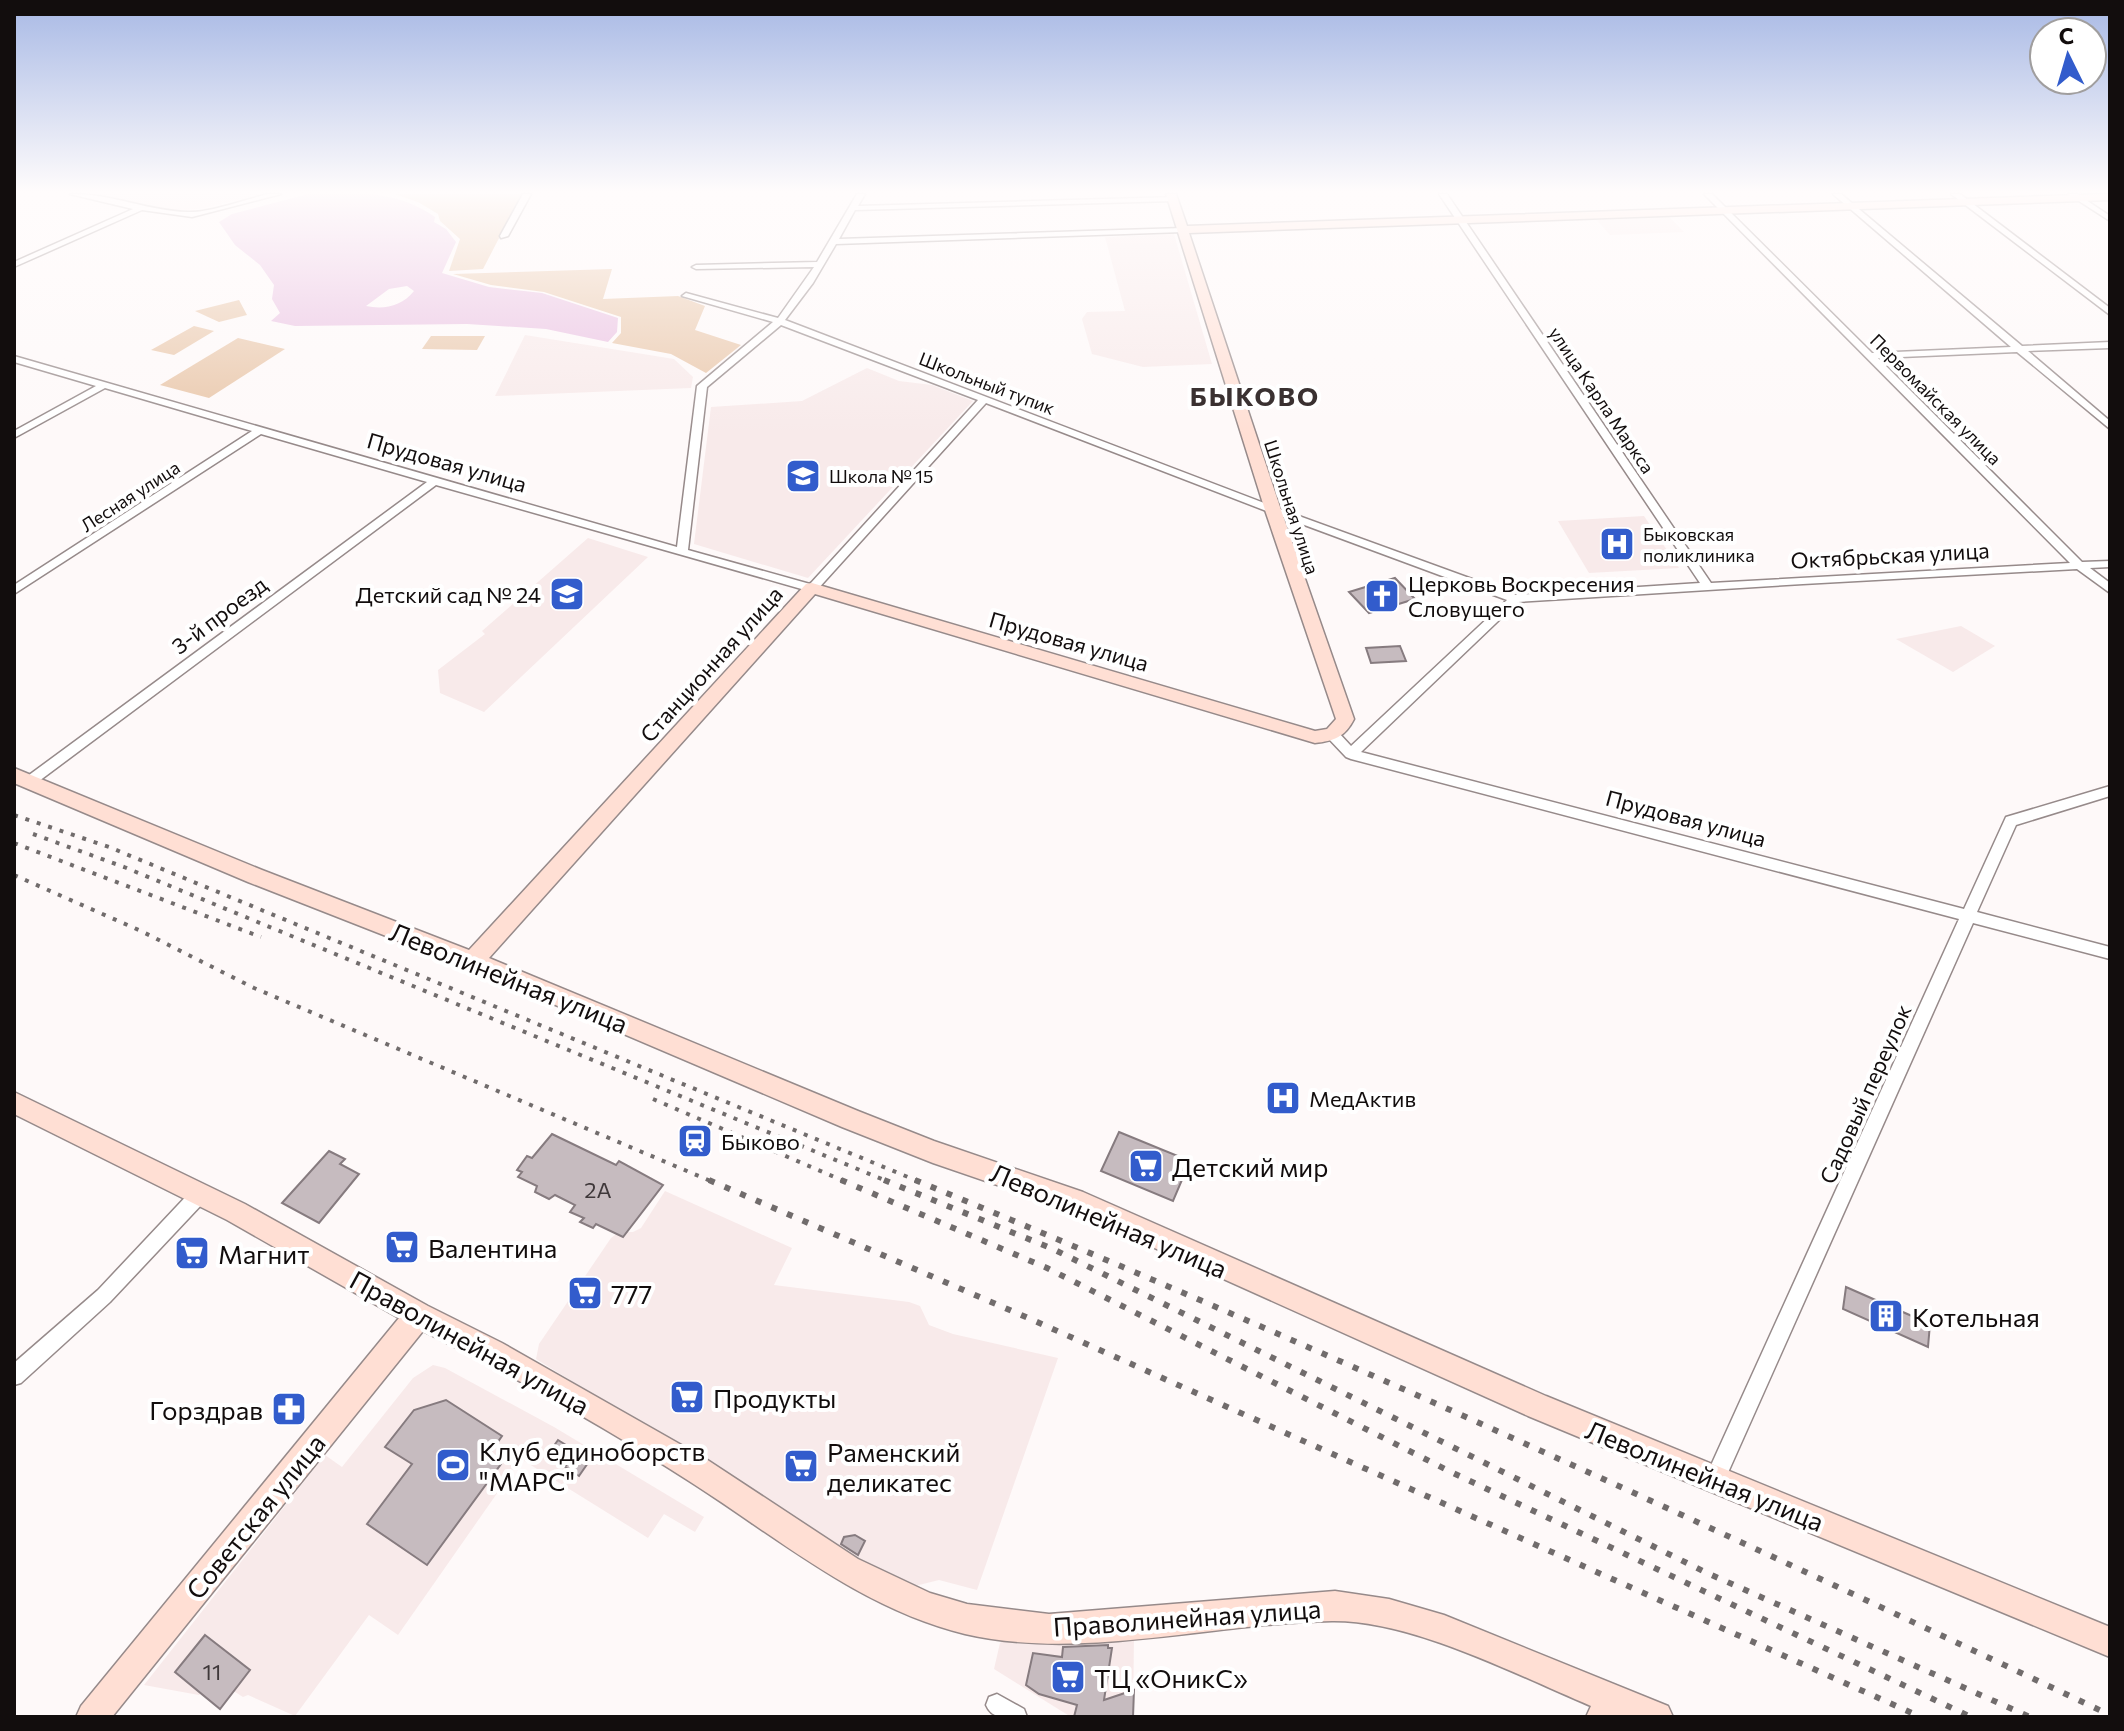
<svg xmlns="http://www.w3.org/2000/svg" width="2124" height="1731" font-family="Commissioner,sans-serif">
	<rect width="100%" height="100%" fill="#fef9f9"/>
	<g fill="#f8eaea">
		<polygon points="92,194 262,194 199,209 174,210"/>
		<polygon points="1669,217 1684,232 1610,235 1597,220"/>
		<polygon points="1174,234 1212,364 1143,367 1092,354 1082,319 1087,312 1125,311 1105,237"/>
		<polygon points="525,335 674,359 693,377 691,388 495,396"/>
		<polygon points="867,368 899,381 932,385 973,401 808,578 694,544 711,407 802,401"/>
		<polygon points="1644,516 1679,568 1589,573 1558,521"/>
		<polygon points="588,538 648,557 484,712 440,693 438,670 485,634 482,631"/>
		<polygon points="1961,626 1995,646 1953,672 1896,639"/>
		<polygon points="665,1191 792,1248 774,1285 909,1302 920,1306 929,1325 953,1334 1058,1358 977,1590 939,1580 907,1588 536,1359 539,1344 611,1238 619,1232 633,1232 641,1228"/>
		<polygon points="433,1365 445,1368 554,1427 704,1517 695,1532 664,1514 648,1538 521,1459 398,1635 369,1615 295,1716 248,1695 243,1697 216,1680 199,1695 144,1685 325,1455 342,1467 413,1378"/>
		<polygon points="1134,1635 1133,1717 1071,1717 994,1669 1000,1643 1004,1640"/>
	</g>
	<g fill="#e9c7aa">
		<polygon points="394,194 522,194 483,269 449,271 460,239 440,221 438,214 418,202"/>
		<polygon points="612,269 603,299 678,296 705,306 695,330 741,345 706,373 671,354 612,343 621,333 621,317 544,292 491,285 453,274"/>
		<polygon points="239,300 247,315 219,322 195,311"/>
		<polygon points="194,326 214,331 174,355 151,350"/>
		<polygon points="431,336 485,336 477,350 422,349"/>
		<polygon points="238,338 285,349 209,398 160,385"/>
	</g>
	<path fill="#e9c0e1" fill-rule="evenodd" d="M308,194C357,194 393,188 435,217L434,222L446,229L456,242L442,273L489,287L542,293L618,318L617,332L608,342L546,329L467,324L295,326L271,321L280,313L272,299L274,285L260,265L235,245L219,222L232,214ZM407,286L414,291C402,306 384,310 366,306L389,289Z"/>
	<g fill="#c6bbbf" stroke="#867b7f" stroke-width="2">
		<polygon points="1395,578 1415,599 1369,613 1349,592"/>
		<polygon points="1400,646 1406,661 1371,663 1366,648"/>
		<polygon points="1119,1132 1190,1161 1173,1201 1101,1171"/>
		<polygon points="552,1134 616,1165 619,1161 663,1185 623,1237 596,1224 593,1228 580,1222 584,1218 570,1212 575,1205 555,1195 549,1199 535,1192 537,1186 518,1177 522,1172 517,1170 527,1156 532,1158"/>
		<polygon points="329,1151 345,1159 340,1164 359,1174 319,1223 282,1203"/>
		<polygon points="1846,1287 1930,1324 1928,1347 1843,1309"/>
		<polygon points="446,1400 502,1436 488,1456 501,1464 427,1565 367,1524 412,1464 385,1447 414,1410"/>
		<polygon points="558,1440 590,1460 579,1476 565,1467 569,1461 551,1450"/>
		<polygon points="855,1535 865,1541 858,1555 841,1544 844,1537"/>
		<polygon points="205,1635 250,1670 220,1709 175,1672"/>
		<polygon points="1108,1645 1108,1648 1112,1648 1104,1700 1134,1690 1133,1717 1074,1717 1077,1705 1039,1694 1026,1685 1033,1653 1062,1657 1063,1647"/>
	</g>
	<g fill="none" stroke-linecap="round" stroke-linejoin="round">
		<g stroke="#968a8a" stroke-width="3">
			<g id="street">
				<path d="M70,194C110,193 148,211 188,212C209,213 247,199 268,194H281L192,217L142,210L14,267V262L133,209Z"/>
				<polygon points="523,194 531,194 508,236 501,238 500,236"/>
				<path d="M857,194H865L858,206L1176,197L1177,199L1173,201L855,210L839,239L1183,228L1187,230L1183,232L836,244L813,283L785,320L1277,508L1516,595L1700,583L1439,194H1447L1711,583L2070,563L1704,194H1712L1872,353L2011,347L1833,194H1841L2022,346L2110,342V348L2028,351L2110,421V429L2017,352L1878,358L2082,562L2110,561V567L2090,568L2110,583V593L2077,569L1803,584L1518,602L1361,752L1964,909L2006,817L2110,786V796L2016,825L1977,912L2110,947V959L1973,923L1722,1486L1715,1489L1708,1486L1705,1479L1708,1472L1959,919L1351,759L1346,757L1328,738L1327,735L1328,732H1338L1351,746L1507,600L1269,512L986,403L816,591L812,592L436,485L35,784H25L23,781L25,778L427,482L261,434L14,594V585L252,431L105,388L14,438V431L96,386L14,362V356L677,547L697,386L773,322L682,296L686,293L778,318L814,267L696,269L692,267L696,265L817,262ZM781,325L978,400L810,584L688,550L707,387Z"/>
				<polygon points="1951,194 1960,194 2110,308 2110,315"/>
				<polygon points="2068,194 2077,194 2110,216 2110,221"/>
				<polygon points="199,1187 205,1189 208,1195 205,1201 110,1302 21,1383 14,1385 14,1363 98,1290 193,1189"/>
				<path d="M997,1694L1024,1709L1027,1717C1011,1717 993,1722 986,1705L989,1697Z"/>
			</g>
		</g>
		<g stroke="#968a8a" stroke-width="3">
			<g id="secondary">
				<path d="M1166,194H1176L1187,226L2106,194H2110V200L1189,233L1281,510L1354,719C1345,737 1334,741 1315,743L815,594L489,958L858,1111L934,1141L1083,1192L1546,1396L2110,1627V1657L1528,1416L1070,1210L933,1163L842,1127L478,972L248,882L14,783V768L262,870L469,950L806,584L812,583L1315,731L1327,729L1336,719L1265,510Z"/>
				<path d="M14,1092L245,1204L428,1306L502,1343L706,1459L858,1559L930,1593L967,1604L1049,1614L1335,1591L1389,1599L1444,1615L1668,1706L1673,1717H1586L1591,1706C1517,1675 1412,1620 1332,1621C1214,1623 1081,1661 965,1634C861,1609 777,1537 689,1481C604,1426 513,1376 423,1331L112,1717H76L81,1706L399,1318L227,1220L14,1114Z"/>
			</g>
		</g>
		<use href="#street" fill="#fff" fill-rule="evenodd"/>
		<use href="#secondary" fill="#ffdfd4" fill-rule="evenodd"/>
		<g stroke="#716c6c" stroke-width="4" stroke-dasharray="4 8" stroke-linecap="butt">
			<polyline points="14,815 109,847 920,1182"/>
			<polyline points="33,834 124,867 889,1182"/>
			<polyline points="14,843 261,937"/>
			<polyline points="14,875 141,931 254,988 713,1182"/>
			<polyline points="653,1099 846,1182"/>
		</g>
		<g stroke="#716c6c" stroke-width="6" stroke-dasharray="6 11" stroke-linecap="butt">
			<polyline points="709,1180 1035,1321 1921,1717"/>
			<polyline points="841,1180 1047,1268 1451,1472 1971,1717"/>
			<polyline points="884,1180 1053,1249 1705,1572 2030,1717"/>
			<path d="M915,1180C1319,1346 1716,1528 2110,1715"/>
		</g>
	</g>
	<linearGradient id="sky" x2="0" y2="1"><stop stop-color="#a8b9e5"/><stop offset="0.44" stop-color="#fffcfc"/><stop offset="1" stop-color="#fffcfc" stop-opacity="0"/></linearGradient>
	<rect width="2124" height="436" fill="url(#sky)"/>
	<defs>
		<g id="school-square" transform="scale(1.8)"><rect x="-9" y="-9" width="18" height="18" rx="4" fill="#325ccc" stroke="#fff"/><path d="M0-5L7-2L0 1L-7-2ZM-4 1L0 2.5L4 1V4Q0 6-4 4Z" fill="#fff"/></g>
		<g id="hospital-square" transform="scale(1.8)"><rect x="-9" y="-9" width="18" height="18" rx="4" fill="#325ccc" stroke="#fff"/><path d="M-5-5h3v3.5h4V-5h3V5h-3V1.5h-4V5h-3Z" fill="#fff"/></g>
		<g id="church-square" transform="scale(1.8)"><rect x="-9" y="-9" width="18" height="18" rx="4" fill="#325ccc" stroke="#fff"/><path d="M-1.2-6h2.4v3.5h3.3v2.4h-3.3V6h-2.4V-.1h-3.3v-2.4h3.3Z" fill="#fff"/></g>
		<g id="station-square" transform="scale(1.8)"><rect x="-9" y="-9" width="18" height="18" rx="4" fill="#325ccc" stroke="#fff"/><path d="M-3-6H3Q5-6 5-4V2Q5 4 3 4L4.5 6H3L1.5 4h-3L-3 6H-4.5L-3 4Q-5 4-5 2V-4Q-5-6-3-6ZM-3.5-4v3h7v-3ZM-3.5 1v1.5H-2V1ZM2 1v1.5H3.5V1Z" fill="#fff"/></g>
		<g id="supermarket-square" transform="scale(1.8)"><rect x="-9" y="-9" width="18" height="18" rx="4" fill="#325ccc" stroke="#fff"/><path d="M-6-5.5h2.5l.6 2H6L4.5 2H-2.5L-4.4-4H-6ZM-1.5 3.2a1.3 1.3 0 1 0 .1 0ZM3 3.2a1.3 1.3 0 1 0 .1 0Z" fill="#fff"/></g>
		<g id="building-square" transform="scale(1.8)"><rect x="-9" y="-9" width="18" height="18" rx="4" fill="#325ccc" stroke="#fff"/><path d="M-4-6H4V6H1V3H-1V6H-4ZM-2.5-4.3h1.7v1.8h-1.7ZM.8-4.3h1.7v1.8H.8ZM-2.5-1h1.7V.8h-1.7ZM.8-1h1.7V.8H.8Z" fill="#fff"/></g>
		<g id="pharmacy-square" transform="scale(1.8)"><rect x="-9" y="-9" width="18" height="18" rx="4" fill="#325ccc" stroke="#fff"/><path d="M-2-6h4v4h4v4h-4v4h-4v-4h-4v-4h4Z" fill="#fff"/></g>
		<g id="stadium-square" transform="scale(1.8)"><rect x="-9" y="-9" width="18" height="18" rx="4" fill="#325ccc" stroke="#fff"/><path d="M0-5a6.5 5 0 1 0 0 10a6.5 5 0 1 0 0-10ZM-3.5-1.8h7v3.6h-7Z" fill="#fff"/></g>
	</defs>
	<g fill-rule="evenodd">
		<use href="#school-square" x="803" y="476"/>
		<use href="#hospital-square" x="1617" y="544"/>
		<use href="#school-square" x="567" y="594"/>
		<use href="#church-square" x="1382" y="596"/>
		<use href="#hospital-square" x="1283" y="1098"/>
		<use href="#station-square" x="695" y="1141"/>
		<use href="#supermarket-square" x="1146" y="1166"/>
		<use href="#supermarket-square" x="402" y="1247"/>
		<use href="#supermarket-square" x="192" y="1253"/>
		<use href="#supermarket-square" x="585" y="1293"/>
		<use href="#building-square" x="1886" y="1316"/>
		<use href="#supermarket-square" x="687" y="1397"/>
		<use href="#pharmacy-square" x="289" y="1409"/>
		<use href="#stadium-square" x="453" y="1465"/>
		<use href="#supermarket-square" x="801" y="1466"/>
		<use href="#supermarket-square" x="1068" y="1677"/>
	</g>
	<g text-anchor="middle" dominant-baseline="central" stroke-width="8" stroke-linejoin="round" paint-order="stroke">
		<g font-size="18" fill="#120d0d" stroke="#fff">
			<text transform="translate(987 383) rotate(21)">Школьный тупик</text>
			<text transform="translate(1936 399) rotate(45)">Первомайская улица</text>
			<text transform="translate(1602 400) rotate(56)">улица Карла Маркса</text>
			<text transform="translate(130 496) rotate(-33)">Лесная улица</text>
			<text transform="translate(1292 507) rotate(72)">Школьная улица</text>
		</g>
		<g font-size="18" fill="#120d0d" stroke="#fff" text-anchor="start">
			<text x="829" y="476">Школа № 15</text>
			<text x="1643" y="534">Быковская<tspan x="1643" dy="21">поликлиника</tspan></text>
		</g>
		<g font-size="22" fill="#120d0d" stroke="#fff">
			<text transform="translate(447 462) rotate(16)">Прудовая улица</text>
			<text transform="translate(1890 555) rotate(-3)">Октябрьская улица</text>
			<text transform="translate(219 615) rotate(-37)">3-й проезд</text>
			<text transform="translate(1069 641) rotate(16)">Прудовая улица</text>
			<text transform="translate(711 664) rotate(-48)">Станционная улица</text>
			<text transform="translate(1686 818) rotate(15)">Прудовая улица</text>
			<text transform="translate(1865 1094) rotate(-66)">Садовый переулок</text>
		</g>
		<g font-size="22" fill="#120d0d" stroke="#fff" text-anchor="start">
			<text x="1408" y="583">Церковь Воскресения<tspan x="1408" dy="25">Словущего</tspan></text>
			<text x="541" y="594" text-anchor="end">Детский сад № 24</text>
			<text x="1309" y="1098">МедАктив</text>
			<text x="721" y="1141">Быково</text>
		</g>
		<g font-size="22" fill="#3f383a">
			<text x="598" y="1189">2А</text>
			<text x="212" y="1671">11</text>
		</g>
		<g font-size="26" font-weight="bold" letter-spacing="2" fill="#3a3131" stroke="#fff">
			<text x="1255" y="395">БЫКОВО</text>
		</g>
		<g font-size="26" fill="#120d0d" stroke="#fff">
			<text transform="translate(509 977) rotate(22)">Леволинейная улица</text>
			<text transform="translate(1109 1220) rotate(23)">Леволинейная улица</text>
			<text transform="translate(470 1342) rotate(29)">Праволинейная улица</text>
			<text transform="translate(1705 1475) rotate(22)">Леволинейная улица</text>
			<text transform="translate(255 1516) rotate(-51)">Советская улица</text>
			<text transform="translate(1187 1617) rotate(-4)">Праволинейная улица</text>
		</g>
		<g font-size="26" fill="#120d0d" stroke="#fff" text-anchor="start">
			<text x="1172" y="1166">Детский мир</text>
			<text x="428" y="1247">Валентина</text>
			<text x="218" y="1253">Магнит</text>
			<text x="611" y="1293">777</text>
			<text x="1912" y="1316">Котельная</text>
			<text x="713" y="1397">Продукты</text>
			<text x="263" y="1409" text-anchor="end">Горздрав</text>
			<text x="479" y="1450">Клуб единоборств<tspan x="479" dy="30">"МАРС"</tspan></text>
			<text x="827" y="1451">Раменский<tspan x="827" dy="30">деликатес</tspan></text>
			<text x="1094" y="1677">ТЦ «ОникС»</text>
		</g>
	</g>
	<rect width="2124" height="1731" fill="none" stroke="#120d0d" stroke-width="32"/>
	<g transform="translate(2068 56) rotate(355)"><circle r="38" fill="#ffffff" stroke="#a09e9e" stroke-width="2"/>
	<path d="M0-6L14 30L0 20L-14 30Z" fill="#325ccc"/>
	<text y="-12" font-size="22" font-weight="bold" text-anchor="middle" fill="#120d0d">С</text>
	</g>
</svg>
